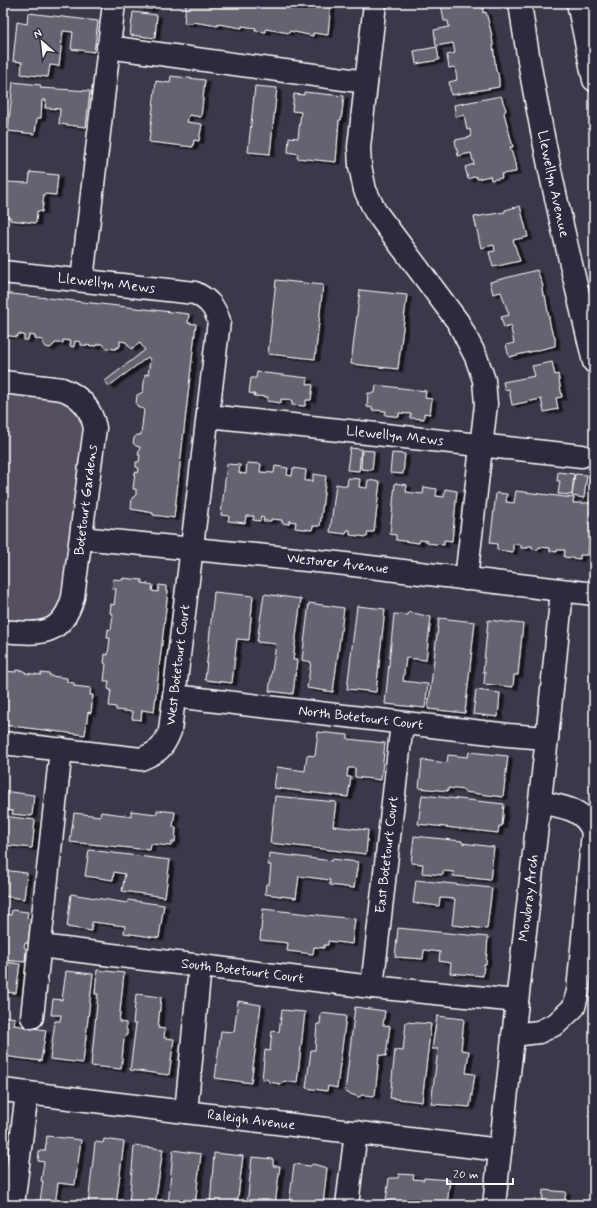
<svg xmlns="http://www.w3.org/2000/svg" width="597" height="1208" font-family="Mynerve,sans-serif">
	<defs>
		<filter id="shadow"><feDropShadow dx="4.5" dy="2.5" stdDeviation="0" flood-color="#0009"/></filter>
	</defs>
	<rect width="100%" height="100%" fill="#3c3749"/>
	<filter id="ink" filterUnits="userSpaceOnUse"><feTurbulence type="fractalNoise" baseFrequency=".025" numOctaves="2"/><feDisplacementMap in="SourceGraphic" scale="8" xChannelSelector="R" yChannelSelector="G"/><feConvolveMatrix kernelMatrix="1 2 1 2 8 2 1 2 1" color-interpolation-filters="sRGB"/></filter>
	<g filter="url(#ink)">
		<polygon fill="#555060" stroke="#aaa8b0" points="3,393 59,399 72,406 85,430 61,611 37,624 3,620"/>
		<g fill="#666270" stroke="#fff" filter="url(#shadow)">
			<polygon points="37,3 72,3 72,6"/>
			<polygon points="140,3 153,3 152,9 139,8"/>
			<polygon points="186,3 331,3 328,35 313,33 313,36 290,31 289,33 266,29 266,32 255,31 256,28 242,26 242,28 218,24 218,26 193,22 193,23 184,23"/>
			<polygon points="441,3 483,3 483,13 486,12 492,36 496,71 498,73 499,80 499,87 451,95 449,82 457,80 455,67 449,68 447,55 455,53 453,43 436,46 434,30 449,27 448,21 444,21"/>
			<polygon points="133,12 157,15 155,38 130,35"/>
			<polygon points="28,13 98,21 94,52 71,49 73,32 63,31 59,66 50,65 48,77 21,74 22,62 13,61 17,22 27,24"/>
			<polygon points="437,47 439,60 416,64 414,51"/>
			<polygon points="171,76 205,80 201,117 189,115 187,122 202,124 199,141 194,140 193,147 149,142 156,81 170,83"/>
			<polygon points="13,82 41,85 40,88 90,91 86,127 59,124 60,109 45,108 46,100 42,100 41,118 37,118 35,134 8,131"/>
			<polygon points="255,86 277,88 270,154 248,152"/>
			<polygon points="304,92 344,96 341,120 339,120 336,162 297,158 298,154 288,152 289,137 298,138 301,112 292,111 294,94 304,95"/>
			<polygon points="501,96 506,110 504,113 513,147 510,147 515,163 516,172 501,174 502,178 491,180 490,176 477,179 476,176 468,179 465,167 474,164 471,153 458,156 455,140 471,137 470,129 467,130 464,115 456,117 454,105"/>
			<polygon points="30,172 58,175 56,195 44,194 42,212 37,211 36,223 10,220 10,217 3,217 3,196 5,182 29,183"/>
			<polygon points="520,206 528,237 513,240 520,261 493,267 489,252 495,251 494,245 481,248 474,217 505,212 505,210"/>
			<polygon points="537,270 543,286 542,288 543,296 545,295 551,329 555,337 555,346 509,357 506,345 514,343 511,329 512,328 512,326 504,328 501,317 509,315 501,292 493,294 490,282"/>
			<polygon points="276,280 323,285 315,359 268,354"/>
			<polygon points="360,290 407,295 398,369 351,364"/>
			<polygon points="3,293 189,314 188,323 196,324 174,518 153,515 153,513 131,509 132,498 136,495 136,489 133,489 135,472 138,473 139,468 136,467 136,462 139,462 140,455 138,455 140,447 136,446 133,443 134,438 137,435 141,435 144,409 139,408 136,404 137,395 143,392 145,374 148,375 150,360 148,357 109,386 105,381 145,350 140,343 131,349 126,342 120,341 120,346 115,349 106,348 103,344 97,344 97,346 81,345 81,342 75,341 74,347 70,346 71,341 63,340 63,343 55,343 54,345 50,348 46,347 43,343 43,340 35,339 35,336 29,335 28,340 24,340 24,335 18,334 17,337 3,335"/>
			<polygon points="552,362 555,375 558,374 562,397 556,398 558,409 544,412 541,399 512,405 509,389 505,390 503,382 535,376 532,366"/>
			<polygon points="257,372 308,378 307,384 313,385 311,400 306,400 305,406 292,405 292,400 281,399 281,403 267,401 268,397 254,396 255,394 249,393 251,378 256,378"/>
			<polygon points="376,385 426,391 425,398 432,399 430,414 424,413 424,419 410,418 411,414 399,413 399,417 385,415 386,411 372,410 373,408 367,407 368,393 375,393"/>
			<polygon points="350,448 361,449 359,471 347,470"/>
			<polygon points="362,450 374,451 372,470 361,469"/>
			<polygon points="392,453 405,454 403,474 390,473"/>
			<polygon points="247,463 261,464 260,472 274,473 275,466 288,468 287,475 292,476 293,468 306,470 305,481 313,481 313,474 326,476 320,526 313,526 312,530 295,528 296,522 289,521 289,524 282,523 282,520 271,519 271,521 263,521 264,518 261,517 260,521 253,520 254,516 246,516 245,523 228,521 229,516 221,515 227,464 240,465 239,473 246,474"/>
			<polygon points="558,472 574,474 572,495 558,494 560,481 557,481"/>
			<polygon points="575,474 587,475 584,498 572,496"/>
			<polygon points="348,478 360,479 359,487 367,488 368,480 380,482 374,532 368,532 367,537 350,535 350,530 347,530 346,534 330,532 336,484 347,486"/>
			<polygon points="395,483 407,485 406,492 423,494 424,487 437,489 436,496 444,497 445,489 457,491 452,541 444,540 444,545 427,543 427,541 420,540 419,543 396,540 396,535 390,534"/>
			<polygon points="516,491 574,498 573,503 594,503 588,555 580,555 580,559 564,557 565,550 557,550 557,552 550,551 550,548 539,547 538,550 532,549 532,546 528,546 528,548 521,548 521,545 513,544 513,552 497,550 497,544 490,543 496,493 507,494 506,502 514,503"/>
			<polygon points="123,578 142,580 142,583 153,585 152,591 158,592 159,585 166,586 166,591 168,591 154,712 142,710 141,720 132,719 133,712 116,710 116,707 109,706 111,690 108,689 109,681 104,681 106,664 104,663 105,654 108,655 110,638 107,638 108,629 111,630 113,614 110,613 111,604 114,605 116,589 112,589 113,579 123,580"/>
			<polygon points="214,592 253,596 249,640 237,639 232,683 205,680"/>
			<polygon points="264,594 301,599 293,660 297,660 293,694 269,691 276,644 257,642"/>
			<polygon points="309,603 344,608 333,692 307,688 311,662 302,660"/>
			<polygon points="357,606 385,609 376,692 347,689"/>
			<polygon points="409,612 431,617 426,660 406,658 403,681 428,684 425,708 385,704 394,614 408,615"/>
			<polygon points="439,618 475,622 465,713 428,709"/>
			<polygon points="488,620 523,624 518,675 514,675 513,687 484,684 485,672 483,672"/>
			<polygon points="16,670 25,671 25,673 41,675 41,673 50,674 50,676 67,678 67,682 74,683 74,686 91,688 90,695 93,695 91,713 88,712 85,735 3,725 3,671 16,672"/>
			<polygon points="476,690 500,693 498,717 473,714"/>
			<polygon points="318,732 348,735 348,739 385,743 381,780 355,777 355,768 348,768 347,777 351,777 348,797 274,788 277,767 305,771 307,755 315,756"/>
			<polygon points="469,752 508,756 503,797 464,792 464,790 448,788 448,791 419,788 422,760 447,763 448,755 468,757"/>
			<polygon points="3,791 34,795 32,816 12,814 13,811 3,810"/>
			<polygon points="422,795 504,804 502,826 499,826 498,833 418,824"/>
			<polygon points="275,796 336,802 333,826 368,830 366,854 270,843"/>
			<polygon points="157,810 175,812 173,827 176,827 175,842 172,842 171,846 151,844 150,850 70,842 74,813 100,816 101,812 131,816 131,811 157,814"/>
			<polygon points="3,816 35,820 32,848 3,845"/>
			<polygon points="414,836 462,841 462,843 494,847 490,880 453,876 454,872 443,871 443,875 422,873 423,864 411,863"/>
			<polygon points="89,850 170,860 165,897 122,891 125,874 114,872 113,880 85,876"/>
			<polygon points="269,853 332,861 332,859 358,862 354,888 330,885 330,880 299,876 296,898 265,894 266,884 269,884 271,865 268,865"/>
			<polygon points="3,870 27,873 24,899 3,896"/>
			<polygon points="416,880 492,888 487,929 452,925 455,899 440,898 439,906 413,903"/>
			<polygon points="71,894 127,903 128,900 164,905 159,938 124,933 125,926 92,922 91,931 67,927"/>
			<polygon points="263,909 355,919 352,944 328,941 328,945 324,945 324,948 314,947 313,954 287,951 288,943 260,940"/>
			<polygon points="12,910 28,912 27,918 31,919 28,943 25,943 24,947 26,948 25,962 3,960 3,914 11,915"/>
			<polygon points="398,928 488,937 486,964 484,964 483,976 450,973 451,963 439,961 440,952 424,950 423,959 395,957"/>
			<polygon points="3,962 20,964 16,993 3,992"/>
			<polygon points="97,970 124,973 119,1022 126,1023 126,1028 127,1030 127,1036 124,1039 121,1069 91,1066 98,994 95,994"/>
			<polygon points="66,971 93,974 83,1063 50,1059 55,1021 60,1021 61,1015 51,1015 53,999 62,1000"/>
			<polygon points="136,994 161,997 158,1028 165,1029 164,1038 174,1039 169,1075 130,1070 136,1024 133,1024"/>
			<polygon points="238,1001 261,1005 251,1083 215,1078 221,1031 234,1032"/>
			<polygon points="355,1007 385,1011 383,1025 390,1026 386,1056 379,1055 375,1096 362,1095 359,1097 345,1092"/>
			<polygon points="282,1010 305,1012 297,1083 284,1081 281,1084 269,1082 267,1079 262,1079 265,1050 270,1051 272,1031 279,1032"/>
			<polygon points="321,1013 346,1016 337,1088 328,1086 327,1091 306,1088 311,1050 315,1050 317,1024 320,1024"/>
			<polygon points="3,1016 15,1018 14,1025 46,1030 41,1061 3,1056"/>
			<polygon points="437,1016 464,1019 461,1050 469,1051 466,1073 475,1074 470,1107 431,1104 438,1049 432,1049"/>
			<polygon points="406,1022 431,1024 422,1102 390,1098 395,1050 403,1051"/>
			<polygon points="47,1136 81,1140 75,1185 58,1183 55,1205 36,1205 36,1200 40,1201 43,1181 41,1181 44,1162 38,1161 39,1151 45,1151"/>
			<polygon points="104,1139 124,1142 116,1205 88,1205 95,1142 103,1143"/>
			<polygon points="134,1146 163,1149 155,1205 129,1205"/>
			<polygon points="173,1150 201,1154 195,1205 168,1205"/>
			<polygon points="214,1153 243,1156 237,1205 210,1205"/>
			<polygon points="252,1157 273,1159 273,1166 280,1166 275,1205 247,1205"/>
			<polygon points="294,1164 310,1166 313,1164 327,1168 323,1205 289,1205"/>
			<polygon points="399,1174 414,1175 413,1179 424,1180 424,1178 450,1180 447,1205 395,1205 396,1202 386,1201 389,1178 398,1178"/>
			<polygon points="543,1190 566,1192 564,1205 542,1205"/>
		</g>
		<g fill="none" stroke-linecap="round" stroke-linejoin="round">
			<g stroke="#fff" stroke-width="25">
				<g id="minor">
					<polyline points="375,3 359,147 360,166 365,190 375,211 458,322 476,357 484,380 486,404 466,579"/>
					<path id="s1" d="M520,3C537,124 566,244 594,362"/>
					<polyline points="578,3 594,80"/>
					<polyline points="108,47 366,82"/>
					<path id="s2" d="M3,272L195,293C209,300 214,306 219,321L170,731C163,749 158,752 141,759L3,743"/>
					<polyline points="82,280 114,3"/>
					<path d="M3,382L62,389C81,396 91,408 95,428L73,597C62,638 37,634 3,631"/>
					<path id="s3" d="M208,416L582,456"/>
					<path id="s4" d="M81,538L337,563L594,594"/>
					<path id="s5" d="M174,696L508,735L547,738"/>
					<path id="s6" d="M40,946L372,987L517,1001"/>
					<path id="s7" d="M372,987L402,723"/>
					<polyline points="32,1017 61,749"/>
					<path d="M513,1035L539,1032L556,1024L574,1007L578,991L593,832C585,808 561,807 540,802"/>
					<path id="s8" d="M3,1090L500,1150"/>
					<polyline points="186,1112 200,966"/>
					<polyline points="13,1205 27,1093"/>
					<polyline points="347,1205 356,1132"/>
					<path id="s9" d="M494,1205L547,738L562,591"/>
				</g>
			</g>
			<use href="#minor" stroke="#2f2a3d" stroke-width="22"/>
		</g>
	</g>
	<g text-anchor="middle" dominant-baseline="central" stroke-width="4" stroke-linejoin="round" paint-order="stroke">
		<g font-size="14" fill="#fff" stroke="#2f2a3d">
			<text stroke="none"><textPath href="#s1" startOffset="184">Llewellyn Avenue</textPath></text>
			<text stroke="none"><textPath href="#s2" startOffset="104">Llewellyn Mews</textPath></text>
			<text stroke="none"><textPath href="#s3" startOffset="188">Llewellyn Mews</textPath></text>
			<text transform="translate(86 500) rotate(-83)">Botetourt Gardens</text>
			<text stroke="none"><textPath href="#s4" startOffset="258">Westover Avenue</textPath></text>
			<text transform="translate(178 665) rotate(-83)">West Botetourt Court</text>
			<text stroke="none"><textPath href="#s5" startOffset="188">North Botetourt Court</textPath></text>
			<text stroke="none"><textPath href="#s7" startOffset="133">East Botetourt Court</textPath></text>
			<text stroke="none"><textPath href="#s9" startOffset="309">Mowbray Arch</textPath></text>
			<text stroke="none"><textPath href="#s6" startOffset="204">South Botetourt Court</textPath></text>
			<text stroke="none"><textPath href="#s8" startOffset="250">Raleigh Avenue</textPath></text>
		</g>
	</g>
	<rect width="597" height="1208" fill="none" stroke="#2f2a3d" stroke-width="16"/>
	<rect x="8" y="8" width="581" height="1192" fill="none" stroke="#fff" stroke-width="1.5" filter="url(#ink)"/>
	<g transform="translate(42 42) rotate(332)" stroke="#2f2a3d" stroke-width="3" paint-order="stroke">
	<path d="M0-3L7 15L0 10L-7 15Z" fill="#ffffff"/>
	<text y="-6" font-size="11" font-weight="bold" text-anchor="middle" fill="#ffffff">N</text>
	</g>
	<path d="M447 1178v6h66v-6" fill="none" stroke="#ffffff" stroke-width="2"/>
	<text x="453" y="1178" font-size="12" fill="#ffffff" stroke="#2f2a3d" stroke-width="3" paint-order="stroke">20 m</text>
</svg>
